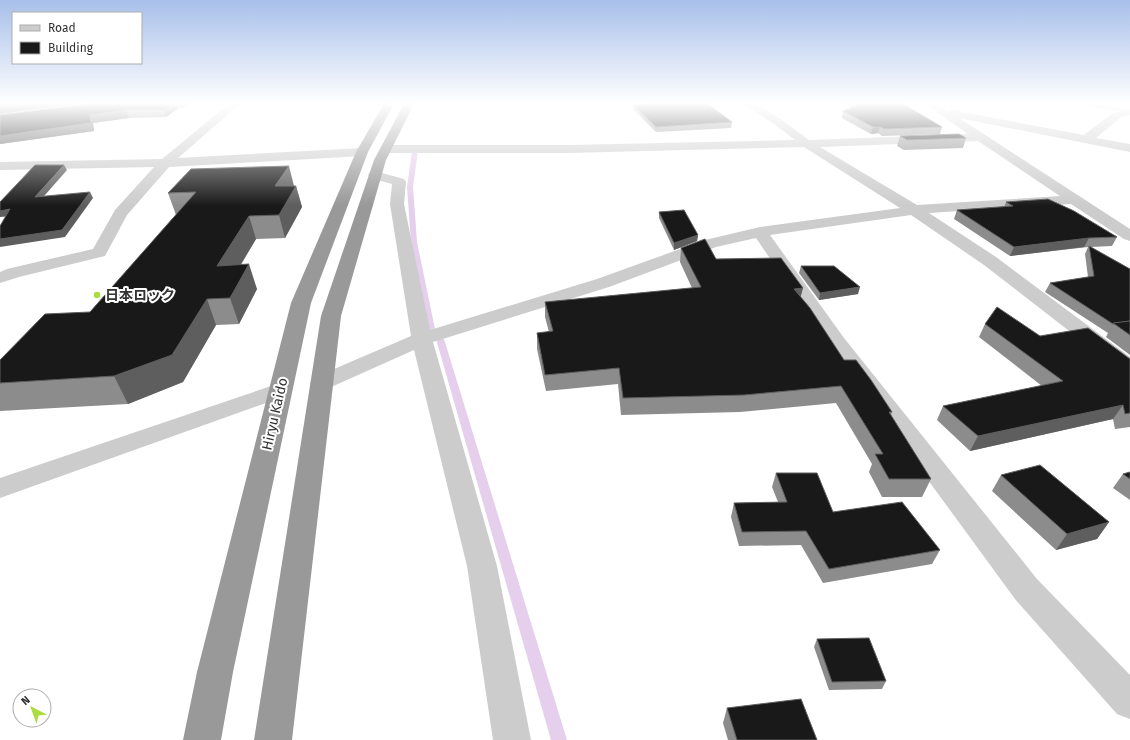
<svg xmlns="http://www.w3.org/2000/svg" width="1130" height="740" font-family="'Fira Sans','Noto Sans JP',sans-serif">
	<rect width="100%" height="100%" fill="#fff"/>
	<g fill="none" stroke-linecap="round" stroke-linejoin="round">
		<g fill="#e5cfec" fill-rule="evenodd">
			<path d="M1069,102C1090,102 1109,109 1130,108V110L1115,111Z"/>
			<polygon points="415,149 418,151 413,187 417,242 435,329 431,331 427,329 411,242 407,187 412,151"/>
			<polygon points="440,336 444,339 567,740 551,740 436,339"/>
		</g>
		<g fill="#ccc" fill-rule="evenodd">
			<polygon points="231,102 242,102 178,158 362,148 366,149 368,152 366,155 362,156 169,167 127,215 105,256 19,277 0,283 0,272 7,269 93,249 115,210 154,167 0,170 0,162 162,159"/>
			<path d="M740,102H753L782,120L809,140L968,134L923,102H935L948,111L951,110L1084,135L1113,113L1130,109V115L1121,117L1096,138L1130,144V152L959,118L1130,229V241L1124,239L1071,204L929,213L996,257L1130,357V374L1122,372L984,265L911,215L770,235L844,338L1037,579L1130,675V719L1117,714L1015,599L830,346L756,238L716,247L609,287L433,342L497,566L531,740H493L467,566L414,350L329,388L321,390L313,388L310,383L313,378L411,336L390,204L392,184L370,178L368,175L370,172L375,171L404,179L406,182L404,204L430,330L597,279L705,240L760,227L900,208L804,147L569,153H386L382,152L380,149L382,146L386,145H569L795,140L774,124ZM978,141L1060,196L917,205L820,147Z"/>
			<polygon points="280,383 288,385 291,390 288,395 0,498 0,478"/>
		</g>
		<g fill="#999" fill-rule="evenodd">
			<polygon points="385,102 395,102 368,152 311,303 233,672 221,740 183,740 197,672 291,303 356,152"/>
			<polygon points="405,102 415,102 386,160 341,316 292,740 254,740 321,316 374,160"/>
		</g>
	</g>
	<g fill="#8c8c8c">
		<polygon points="103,102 191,102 182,108 179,108 166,117 129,118 93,123 94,131 0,144"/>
		<polygon points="841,102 900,102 942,127 940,134 882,136 878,133 871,134 842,118 843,111 851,108"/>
		<polygon points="633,105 732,122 731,128 656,132 633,109"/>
		<polygon points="900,136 966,138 963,148 904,150 897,146"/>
		<polygon points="296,186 302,207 285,238 256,239 241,265 257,289 239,324 216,325 183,382 128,404 0,411 0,360 90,312 176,215 168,193"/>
		<polygon points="1006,202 1117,237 1112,246 1091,247 1130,269 1130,355 1106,337 1108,333 1045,292 1050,283 1088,277 1085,254 1088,247 1010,256 954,219 957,210 1004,207"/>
		<polygon points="659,212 698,235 697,241 674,250 659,218"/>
		<polygon points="681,248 716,259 803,288 800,297 844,360 892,412 891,415 931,479 922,497 882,497 869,472 872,464 836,403 740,412 621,415 618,384 546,391 537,349 537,333 549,332 545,317 545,302 692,288 680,262"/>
		<polygon points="801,266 858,294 819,300 799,273"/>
		<polygon points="985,324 1040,336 1130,359 1130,427 1115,429 1113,419 970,451 937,420 943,406 1042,386 979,337"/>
		<polygon points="1130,472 1130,500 1113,488 1123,474"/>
		<polygon points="776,473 833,512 940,550 932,564 823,583 801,545 739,546 731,517 734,503 778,502 772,487"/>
		<polygon points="1001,475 1109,522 1097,539 1056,550 992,491"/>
		<polygon points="817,639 886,681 882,689 829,690 814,647"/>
		<polygon points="727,708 817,740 728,740 723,723"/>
	</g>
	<g fill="#5e5e5e">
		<polygon points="34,102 93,102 0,114 0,106"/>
		<polygon points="175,102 177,102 179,108 166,117 164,110"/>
		<polygon points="180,102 191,102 182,108"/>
		<polygon points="126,110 129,118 93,123 94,131 0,144 0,136 90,115"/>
		<polygon points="873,127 880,127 878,133 871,134"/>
		<polygon points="64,165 67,170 38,203 35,197"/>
		<polygon points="289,166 294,186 275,186"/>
		<polygon points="296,186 302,207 285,238 279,215"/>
		<polygon points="90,192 93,198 65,237 0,247 0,239"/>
		<polygon points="10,209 13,216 0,217 0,211"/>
		<polygon points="249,216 256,239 225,290 217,266"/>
		<polygon points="698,235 697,241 674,250 674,243"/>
		<polygon points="1089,238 1084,247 1010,256 1014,247"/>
		<polygon points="249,264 257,289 239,324 230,298"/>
		<polygon points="860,287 858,294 819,300 820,293"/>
		<polygon points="803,288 799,303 794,289"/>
		<polygon points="207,299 216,325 183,382 128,404 114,376"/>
		<polygon points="1123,405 1113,419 970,451 978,436"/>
		<polygon points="1109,522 1097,539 1056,550 1067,534"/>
	</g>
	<g fill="#191919" stroke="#5e5e5e">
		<polygon points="0,102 34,102 0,106"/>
		<polygon points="103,102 175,102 164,110 126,110 90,115 91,123 0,136 0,115"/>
		<polygon points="673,102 705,102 732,122 656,127 633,105"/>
		<polygon points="852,102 900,102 942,127 884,129 880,127 873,127 843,111 858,105"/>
		<polygon points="959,134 966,138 907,140 900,136"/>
		<polygon points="35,165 64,165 35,197 90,192 62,230 0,239 0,226 10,209 0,211 0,202"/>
		<polygon points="289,166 275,186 296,186 279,215 249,216 217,266 249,264 230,298 207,299 172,355 114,376 0,383 0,360 45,314 90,312 196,192 168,193 191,169"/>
		<polygon points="1048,199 1074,211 1117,237 1089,238 1014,247 957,210 1013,206 1006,202"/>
		<polygon points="684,210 698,235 674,243 659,212"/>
		<polygon points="705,239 716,259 781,258 803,288 794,289 810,308 844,360 856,360 871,380 892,412 889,412 931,479 889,479 875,454 883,454 841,386 744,395 623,398 619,368 545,375 537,333 553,331 545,302 701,287 681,248"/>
		<polygon points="1089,246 1130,269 1130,321 1113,324 1050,283 1094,276"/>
		<polygon points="801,266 834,266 860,287 820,293"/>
		<polygon points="997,307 1040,336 1088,328 1130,359 1130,413 1125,414 1123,405 978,436 943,406 1063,381 985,324"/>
		<polygon points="1130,321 1130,335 1113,323"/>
		<polygon points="1040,465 1109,522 1067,534 1001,475"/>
		<polygon points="1130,472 1130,479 1123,474"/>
		<polygon points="776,473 817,473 833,512 902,502 940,550 829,569 806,531 742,532 734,503 787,502"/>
		<polygon points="869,638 886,681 832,682 817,639"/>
		<polygon points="801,699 817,740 737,740 727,708"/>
	</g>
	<linearGradient id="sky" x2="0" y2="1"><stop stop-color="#a7bfea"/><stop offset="0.5" stop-color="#fff"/><stop offset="1" stop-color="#fff" stop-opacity="0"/></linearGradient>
	<rect width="1130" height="206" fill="url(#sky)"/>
	<circle fill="#acdd40" stroke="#fff" stroke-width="1.5" cx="97" cy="295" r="4"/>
	<g text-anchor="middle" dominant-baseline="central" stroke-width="4" stroke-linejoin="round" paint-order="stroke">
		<g font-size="14" font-weight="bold" fill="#323232" stroke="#fff" text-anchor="start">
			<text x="105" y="295">日本ロック</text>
		</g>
		<g font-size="14" fill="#323232" stroke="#fff">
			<text transform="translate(275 414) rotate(-77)">Hiryu Kaido</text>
		</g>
	</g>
	<rect x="12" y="12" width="130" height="52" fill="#ffffff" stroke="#adadad"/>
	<rect x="20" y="25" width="20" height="6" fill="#cccccc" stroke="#adadad"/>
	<text x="48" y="32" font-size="12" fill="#323232">Road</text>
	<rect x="20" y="42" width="20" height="12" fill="#191919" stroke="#adadad"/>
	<text x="48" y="52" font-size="12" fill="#323232">Building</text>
	<g transform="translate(32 708) rotate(319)"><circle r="19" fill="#ffffff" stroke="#adadad"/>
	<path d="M0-3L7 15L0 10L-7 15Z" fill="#acdd40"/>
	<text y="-6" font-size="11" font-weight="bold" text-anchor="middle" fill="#323232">N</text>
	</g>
</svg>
